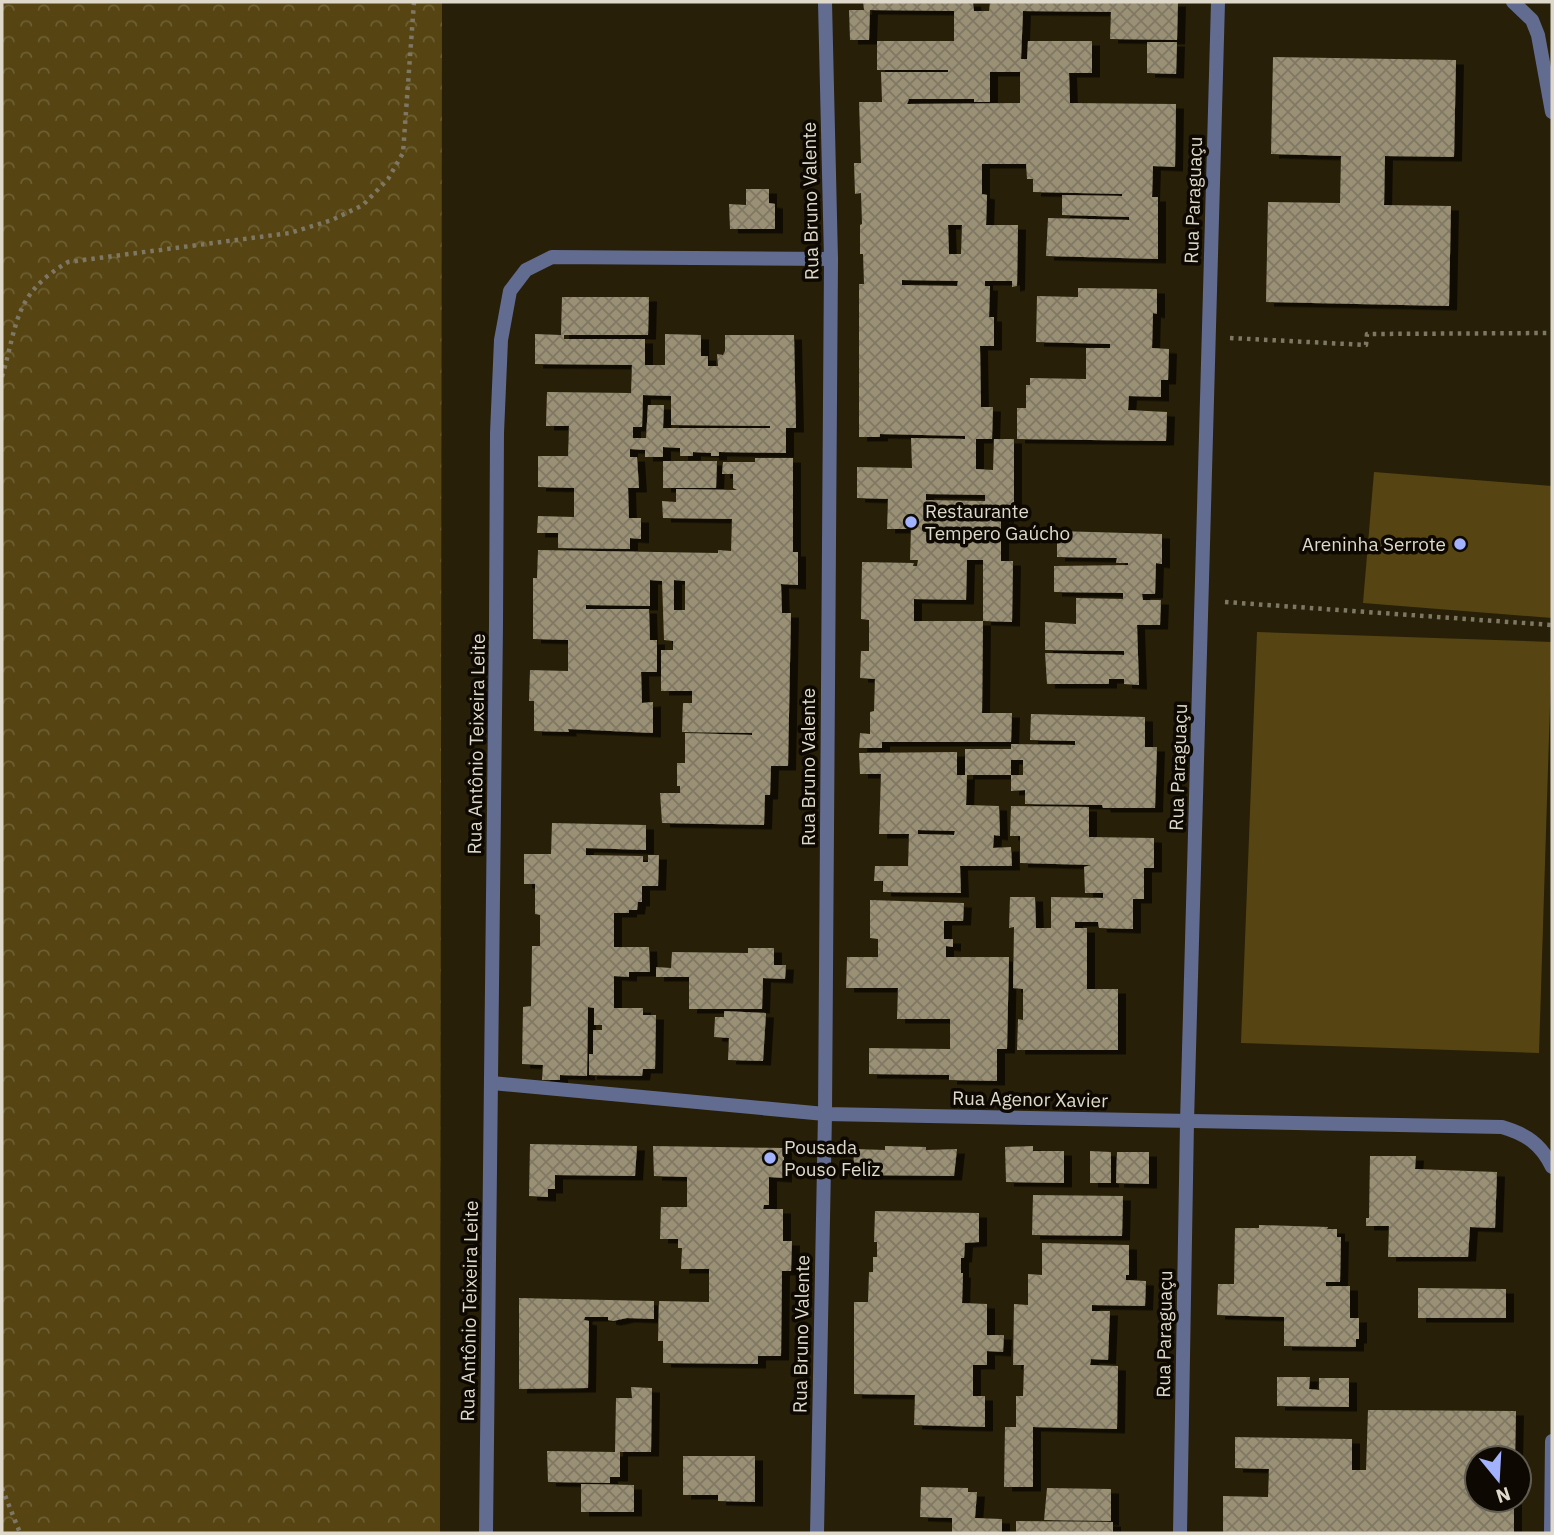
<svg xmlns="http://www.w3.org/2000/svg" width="1554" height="1535" font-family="'IBM Plex Sans',sans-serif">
	<defs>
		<pattern id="forest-crowns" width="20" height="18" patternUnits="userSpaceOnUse" patternTransform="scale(1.75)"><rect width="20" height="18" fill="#564512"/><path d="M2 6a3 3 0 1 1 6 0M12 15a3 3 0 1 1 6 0" fill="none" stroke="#6e5f33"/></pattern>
		<pattern id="building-cross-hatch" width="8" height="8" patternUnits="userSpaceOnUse" patternTransform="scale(1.75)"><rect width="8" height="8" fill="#9a9075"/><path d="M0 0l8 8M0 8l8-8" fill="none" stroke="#807864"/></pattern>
		<filter id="shadow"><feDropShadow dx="8" dy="4.5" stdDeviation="0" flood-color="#0009"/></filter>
	</defs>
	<rect width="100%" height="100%" fill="#271f07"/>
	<polygon fill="url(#forest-crowns)" points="2,2 442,2 440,1533 2,1533"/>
	<g fill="#564512">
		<polygon points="1374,472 1552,486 1552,618 1363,603"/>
		<polygon points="1257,632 1552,642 1539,1053 1241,1043"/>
	</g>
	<g fill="url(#building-cross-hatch)" fill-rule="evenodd" filter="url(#shadow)">
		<path d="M863,2H973L974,11H989L990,2H1178L1177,40L1110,39L1111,12L1023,11L1021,59H1027L1028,41H1092V73H1069L1070,103L1176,104L1175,167L1153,166L1152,197H1158V259L1046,256L1048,218L1129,220V217L1062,215V195L1122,196V194L1033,192V179H1027L1026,164H982V194L987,195L986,225H1018L1017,286L1012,287V281H985V286H990L989,317H994V346H980L981,407H993L992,439H976V469L993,470L994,439H1014V512H1006V519L1001,518V561H1013L1012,622L983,621V560H967L966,600L914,599V621H983L982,713H1012L1011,742H882V748H859L860,733L870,734V712L874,711L875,679L860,678L861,651H869V620L861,619L862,562L914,563L913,566H917L918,560H910L911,529H887L888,499L857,498V467L912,468L911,438L965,439V436L880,434V437H859V284H864L863,254H860V225L862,224L861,193L855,194L854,163H861L859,102H882L881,72H948V70H877V41H954V11L870,10L869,40H850L849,10H864ZM990,72H1020V103L907,104L909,99H974V102H990ZM948,225H962L961,254H949ZM902,280L958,281L957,286L902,285ZM926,494L985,495V501L926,500Z"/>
		<polygon points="1147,42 1177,42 1176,74 1147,73"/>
		<polygon points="1273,57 1456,60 1454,157 1385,156 1384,205 1451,206 1449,306 1266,302 1268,202 1340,203 1341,156 1271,154"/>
		<polygon points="746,189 769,189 769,203 775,204 775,229 730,229 729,204 746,205"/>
		<polygon points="1078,288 1157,289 1157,314 1153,313 1152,348 1169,349 1168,380 1161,380 1161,397 1129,396 1128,410 1167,412 1166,441 1017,439 1017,408 1026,408 1026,385 1030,385 1030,378 1086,379 1086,348 1110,348 1110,344 1036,342 1037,296 1078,297"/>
		<path d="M562,297H649L648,335H564V339H645V365H665V334L701,335V356H708V366H718L717,354L723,355L725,351V335H794L796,428H786V453L719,452V456H711V453L693,452V456H680V448L663,447V457H645V450L630,449V457H637L639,488H628L629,518H641V539L630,538V549L558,548V533H537L538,516L574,517V488L538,487V456H568L569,426H546L547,392L631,393L632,365L535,364V334L561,335ZM643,395L671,396V425L770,426V428H663L664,405H648L646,438H633V427H642Z"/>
		<path d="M755,458H793V552H798V585L781,584L782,613H791L788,766H771L770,795H765L764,825L662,823L660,793H680V786H677V763H685V733L752,735V733L682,732L683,703H692V691H661V650H673V641L664,640L662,581L650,580V606L586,605V609H649L650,640H657V672H641L642,703L653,702V733L568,729L569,732L534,731V701H529L530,670L568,671V640L533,639V578H537L538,550L718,553V550L731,551L732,519L663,518L662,501L676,502V489L737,490L733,488V474H722L723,462H755ZM674,580L685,581V610H674Z"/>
		<polygon points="663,461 717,461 716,488 663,488"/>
		<polygon points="1057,531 1162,534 1162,564 1156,563 1155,594 1142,594 1143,600 1161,600 1160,625 1137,625 1139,685 1124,684 1124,679 1109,679 1109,684 1047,684 1045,653 1124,655 1124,651 1045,650 1045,622 1076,624 1076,598 1123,599 1123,593 1054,592 1054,566 1128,565 1128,563 1116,563 1117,558 1057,557"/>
		<path d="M1031,714L1145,717V747H1157L1155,808H1103L1102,805L1025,804V790L1011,791V775H1023V760H1011V775H967L966,805L999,806L1000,836L994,835L993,848L1011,847L1012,866H960L961,893L883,892V881H874L875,866H908L909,834H879L881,774H860L859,753L957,752V775H965V749H1011V744L1075,745V741L1030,740ZM918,830L955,831L954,835L918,834Z"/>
		<polygon points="1011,806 1089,807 1089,837 1154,838 1154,868 1144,868 1144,899 1133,899 1133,929 1099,928 1098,922 1075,922 1075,928 1087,928 1087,989 1118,989 1118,1050 1017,1050 1018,1019 1023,1020 1023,989 1013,988 1014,927 1009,928 1010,897 1035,897 1036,928 1051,928 1051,897 1103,898 1103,893 1085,893 1084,867 1091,865 1020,863 1020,836 1010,836"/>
		<polygon points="552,823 646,825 646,850 586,848 586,855 643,856 643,862 648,862 648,855 659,855 658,886 642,886 642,902 638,902 637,910 629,910 629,913 614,913 614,947 649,947 650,972 629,972 629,977 614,976 614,1008 643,1008 643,1015 656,1015 655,1069 643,1069 642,1076 589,1075 589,1054 593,1054 593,1030 602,1030 602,1025 594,1025 594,1008 588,1007 587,1076 560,1075 560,1080 542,1080 543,1065 522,1064 523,1007 531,1006 532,946 540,946 540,915 535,914 535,884 524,884 524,854 551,854"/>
		<polygon points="870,900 964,903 963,921 944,921 944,939 953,939 953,947 946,946 946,957 1009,957 1007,1049 997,1049 997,1081 949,1080 949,1075 869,1074 869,1048 950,1049 950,1019 897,1019 898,988 846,988 847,957 878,957 878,939 870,938"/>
		<polygon points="748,948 774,948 774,965 786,965 785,979 763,978 762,1009 689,1009 689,977 656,977 656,967 671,968 672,952 748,953"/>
		<polygon points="724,1011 766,1013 763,1061 728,1060 729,1038 714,1037 715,1017 724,1017"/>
		<polygon points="530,1144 637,1146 635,1176 555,1175 555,1189 548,1189 548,1197 529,1196"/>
		<polygon points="653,1146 784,1148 784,1178 769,1177 769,1205 764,1205 763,1209 783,1209 783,1241 792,1241 791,1271 782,1271 781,1356 758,1356 758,1364 663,1363 663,1341 658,1341 659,1301 709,1302 709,1269 681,1269 682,1248 678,1248 678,1239 660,1239 661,1207 687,1207 687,1177 654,1176"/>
		<polygon points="885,1146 926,1147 926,1150 957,1149 954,1176 853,1175 854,1149 885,1150"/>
		<polygon points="1033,1146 1033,1151 1064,1151 1064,1183 1006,1182 1005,1147"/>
		<polygon points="1090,1151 1111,1152 1111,1183 1090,1183"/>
		<polygon points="1117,1152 1149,1152 1149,1184 1116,1183"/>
		<polygon points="1370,1156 1416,1156 1415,1169 1497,1172 1495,1228 1470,1227 1468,1257 1388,1257 1389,1226 1366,1226 1366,1218 1369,1218"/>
		<polygon points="1033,1195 1123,1196 1122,1236 1032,1235"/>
		<polygon points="875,1211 979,1213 979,1242 965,1243 964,1258 961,1258 961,1273 963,1273 962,1303 987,1304 987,1335 1004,1335 1003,1352 987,1351 987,1365 973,1365 973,1396 985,1396 985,1427 914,1425 915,1395 854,1394 854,1302 868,1302 869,1272 873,1272 873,1257 877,1257 877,1242 874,1242"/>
		<polygon points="1259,1225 1328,1227 1327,1229 1337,1229 1337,1237 1341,1237 1340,1282 1326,1282 1326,1286 1350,1286 1350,1318 1359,1318 1359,1339 1356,1339 1356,1347 1284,1346 1284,1317 1217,1315 1218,1284 1234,1284 1235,1228 1259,1228"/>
		<polygon points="1042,1243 1129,1245 1129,1275 1126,1275 1126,1280 1146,1281 1145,1306 1092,1305 1092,1311 1110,1311 1108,1360 1091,1359 1090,1365 1118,1366 1117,1429 1033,1427 1033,1487 1004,1487 1005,1427 1016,1427 1016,1396 1023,1396 1024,1365 1013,1365 1014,1304 1028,1305 1028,1274 1042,1275"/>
		<polygon points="1418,1288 1506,1289 1506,1318 1418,1318"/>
		<polygon points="519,1298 654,1301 654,1319 627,1318 613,1321 608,1320 608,1317 585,1317 584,1320 589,1321 588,1388 519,1389"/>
		<polygon points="1277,1377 1310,1377 1309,1389 1319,1390 1319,1378 1349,1378 1349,1407 1277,1406"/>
		<polygon points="631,1387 652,1388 651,1452 620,1452 620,1477 610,1477 610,1483 548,1482 547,1451 615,1452 616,1398 632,1398"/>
		<polygon points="1368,1410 1516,1411 1515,1458 1477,1458 1477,1500 1514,1500 1514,1533 1223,1533 1223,1496 1268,1497 1269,1469 1235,1468 1235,1437 1352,1439 1352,1470 1366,1470"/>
		<polygon points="683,1456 755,1456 755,1502 718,1501 718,1495 683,1495"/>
		<polygon points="581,1484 634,1485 634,1512 581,1512"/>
		<polygon points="921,1487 968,1488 968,1492 977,1492 975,1518 1002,1519 1002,1533 952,1533 952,1518 920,1517"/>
		<polygon points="1047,1488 1111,1489 1111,1521 1044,1520"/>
		<polygon points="1016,1521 1113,1522 1113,1533 1016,1533"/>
	</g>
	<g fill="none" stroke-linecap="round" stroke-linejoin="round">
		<g stroke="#7e7764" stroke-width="4.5" stroke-dasharray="3.5 5" stroke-linecap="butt">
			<polyline points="1230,338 1366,345 1367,334 1552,333"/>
			<path d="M2,377C18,322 14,294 68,262L290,233L332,220L363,205L388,179L403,153L414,2"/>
			<polyline points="1225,602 1552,625"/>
			<polyline points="2,1488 20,1533"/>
		</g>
		<g stroke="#626b90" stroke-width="14">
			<polyline points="1513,2 1532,20 1538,35 1552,112"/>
			<path d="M492,1083L825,1114L1502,1127C1526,1134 1541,1144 1552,1167"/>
			<polyline points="486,1533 496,624 497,433 501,340 510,291 526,270 552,257 831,259"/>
			<polyline points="817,1533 825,1114 831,259 825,2"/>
			<polyline points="1180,1533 1187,1122 1218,2"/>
			<polyline points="1551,1533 1552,1441"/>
		</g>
	</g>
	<g fill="#a3b2fd" stroke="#0d0902" stroke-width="2.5">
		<circle cx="911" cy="522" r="7"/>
		<circle cx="1460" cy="544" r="7"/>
		<circle cx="770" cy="1158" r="7"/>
	</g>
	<g text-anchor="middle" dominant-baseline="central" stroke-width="7" stroke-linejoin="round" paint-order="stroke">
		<g font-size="19" fill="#ded9cb" stroke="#0d0902">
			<text transform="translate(1193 200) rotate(-88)">Rua Paraguaçu</text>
			<text transform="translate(810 201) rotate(-91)">Rua Bruno Valente</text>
			<text transform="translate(476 744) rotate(-89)">Rua Antônio Teixeira Leite</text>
			<text transform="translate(808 767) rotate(-90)">Rua Bruno Valente</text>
			<text transform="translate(1178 767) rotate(-88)">Rua Paraguaçu</text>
			<text transform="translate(1030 1099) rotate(1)">Rua Agenor Xavier</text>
			<text transform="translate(469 1311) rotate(-89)">Rua Antônio Teixeira Leite</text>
			<text transform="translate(801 1334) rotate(-89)">Rua Bruno Valente</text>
			<text transform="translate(1164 1334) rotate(-89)">Rua Paraguaçu</text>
		</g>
		<g font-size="19" fill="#ded9cb" stroke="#0d0902" text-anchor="start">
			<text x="925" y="511">Restaurante<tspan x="925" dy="22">Tempero Gaúcho</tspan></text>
			<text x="1446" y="544" text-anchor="end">Areninha Serrote</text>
			<text x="784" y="1147">Pousada<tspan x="784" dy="22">Pouso Feliz</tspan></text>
		</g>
	</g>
	<rect width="1554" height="1535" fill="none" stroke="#ded9cb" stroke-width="7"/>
	<g transform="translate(1498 1479) rotate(162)"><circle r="33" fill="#0d0902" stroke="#615c52" stroke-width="2"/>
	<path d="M0-5L12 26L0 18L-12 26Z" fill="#a3b2fd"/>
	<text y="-10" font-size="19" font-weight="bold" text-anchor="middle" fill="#ded9cb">N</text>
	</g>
</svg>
